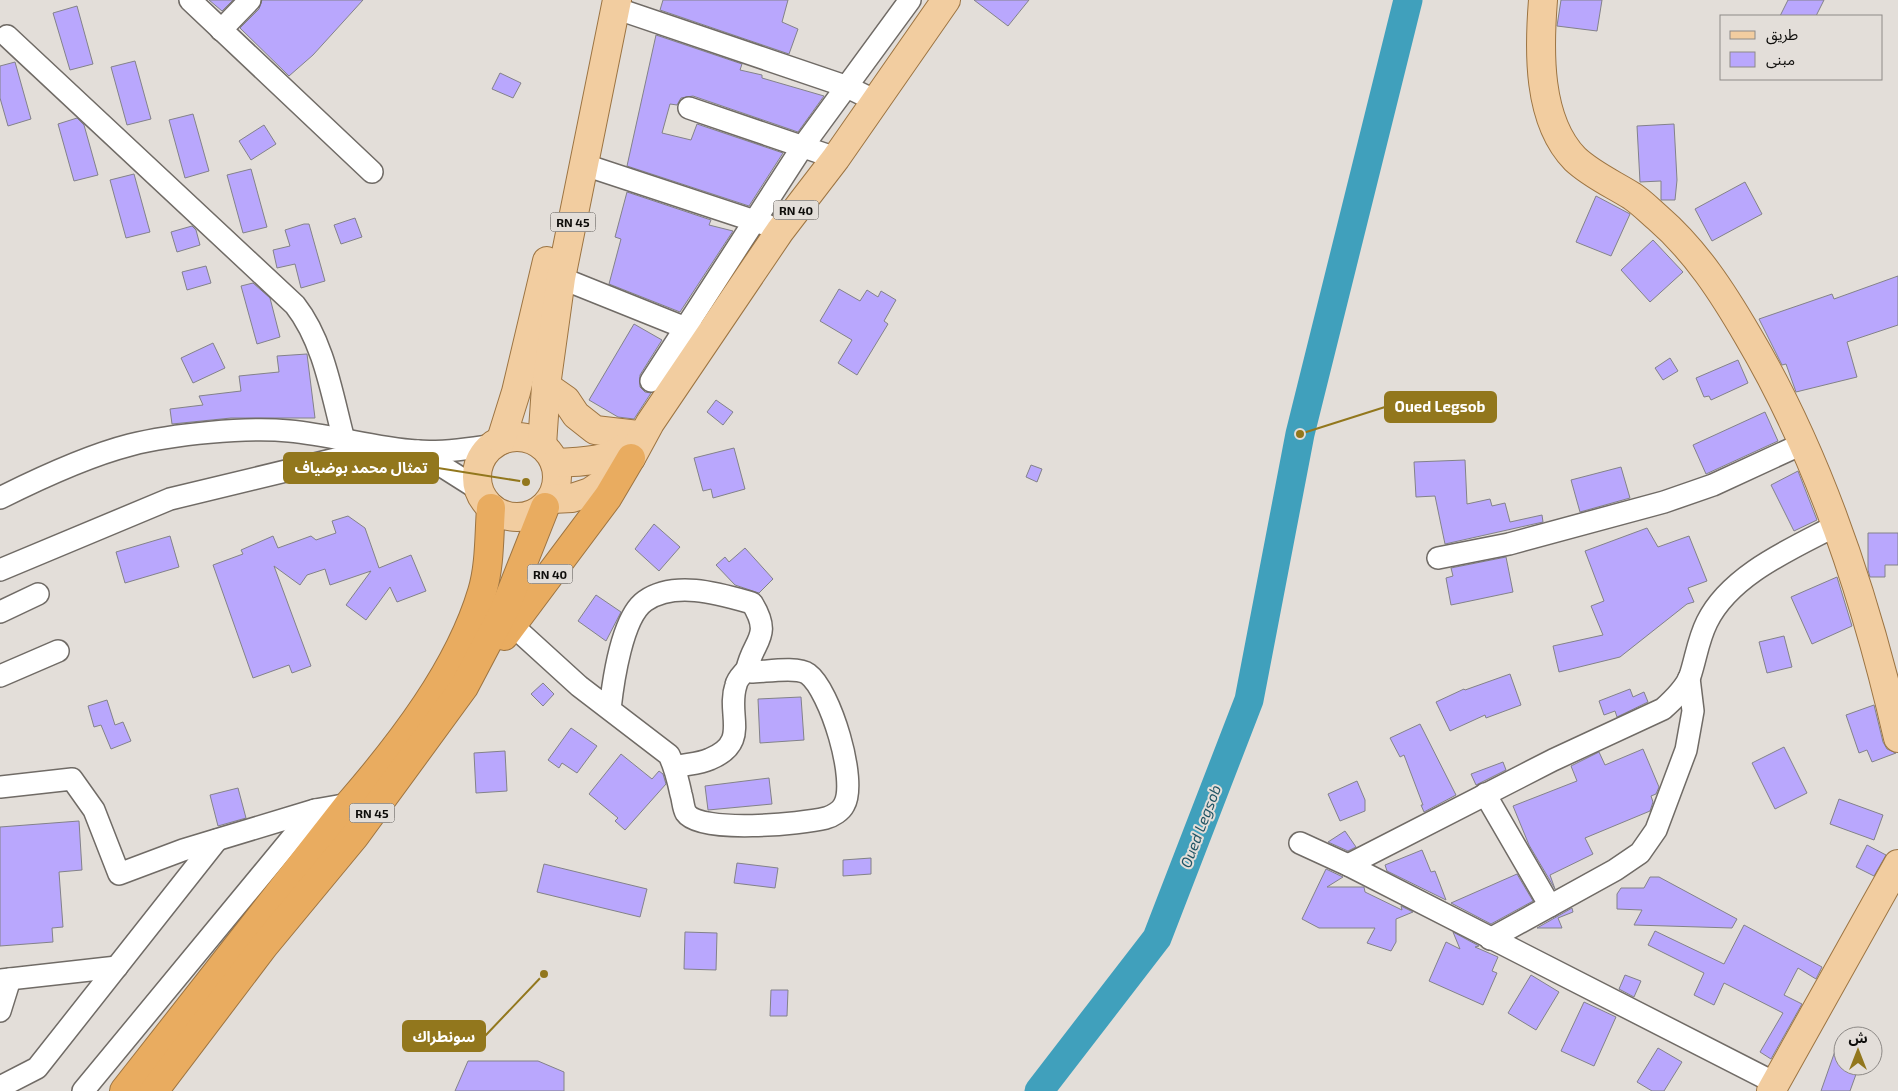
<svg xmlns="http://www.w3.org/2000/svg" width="1898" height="1091" font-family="'Exo 2','Noto Sans Arabic',sans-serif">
	<rect width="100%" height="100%" fill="#e3ded9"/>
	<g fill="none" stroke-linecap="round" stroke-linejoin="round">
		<polyline stroke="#40a0bc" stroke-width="29" points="1039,1091 1157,938 1249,700 1300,434 1408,0"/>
	</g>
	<g fill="#b9a7fd" stroke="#838289">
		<polygon points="209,0 233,0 222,11"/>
		<polygon points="262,0 363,0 313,55 289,76 240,28 259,9"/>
		<polygon points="663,0 788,0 782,22 798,29 789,54 660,10"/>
		<polygon points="974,0 1029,0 1008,26"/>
		<polygon points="1561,0 1602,0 1597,31 1557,26"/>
		<polygon points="1788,0 1824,0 1816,16 1780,16"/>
		<polygon points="77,6 93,64 70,70 53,13"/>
		<polygon points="656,35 742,64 740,70 762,75 762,78 824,96 798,132 693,96 681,98 677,105 670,104 662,133 691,140 697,124 783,153 749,206 627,166"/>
		<polygon points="135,61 151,119 127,125 111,67"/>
		<polygon points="15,62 31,119 8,126 0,98 0,66"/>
		<polygon points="500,73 521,83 513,98 492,89"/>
		<polygon points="193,114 209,171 185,178 169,120"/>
		<polygon points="77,118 84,125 98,175 74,181 58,124"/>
		<polygon points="1674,124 1677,180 1675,200 1661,200 1661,181 1640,182 1637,126"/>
		<polygon points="264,125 276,144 251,160 239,141"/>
		<polygon points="251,169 267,227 243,233 227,175"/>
		<polygon points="134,174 150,232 126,238 110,180"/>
		<polygon points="1745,182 1762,214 1712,241 1695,209"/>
		<polygon points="627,192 711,220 709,225 733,231 680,312 609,284 621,239 615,237"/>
		<polygon points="1596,196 1630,214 1611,256 1576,242"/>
		<polygon points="355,218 362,237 341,244 334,225"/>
		<polygon points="304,224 309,224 325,281 301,288 295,264 277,268 273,250 290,246 285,230"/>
		<polygon points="192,226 196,230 200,245 177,252 171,232"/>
		<polygon points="1653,240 1683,272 1650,302 1621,270"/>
		<polygon points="206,266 211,283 187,290 182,272"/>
		<polygon points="1898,276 1898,325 1847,342 1857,377 1796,392 1786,364 1782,365 1759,319 1832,294 1834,299"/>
		<polygon points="253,283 270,298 280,337 257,344 241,286"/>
		<polygon points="839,289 860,301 867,290 878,297 881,291 896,300 884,321 888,324 857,375 838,363 852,340 820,321"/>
		<polygon points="634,324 662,340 640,375 640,387 645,392 651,393 634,419 618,417 589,400"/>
		<polygon points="213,343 225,368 193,383 181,358"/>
		<polygon points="307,354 315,418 231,418 172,424 170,409 203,405 199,396 241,391 239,376 279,372 277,356"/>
		<polygon points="1670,358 1678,371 1663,380 1655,368"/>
		<polygon points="1738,360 1748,383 1711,400 1709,396 1704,397 1696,378"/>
		<polygon points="716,400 733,412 723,425 707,412"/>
		<polygon points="1765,412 1778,441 1706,474 1693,445"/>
		<polygon points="734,448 745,489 713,498 711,489 703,491 694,458"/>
		<polygon points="1465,460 1467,504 1490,499 1492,506 1505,503 1510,522 1542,515 1543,522 1445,544 1435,496 1416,497 1414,462"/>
		<polygon points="1031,465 1042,469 1037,482 1026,477"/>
		<polygon points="1621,467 1630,498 1580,512 1571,480"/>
		<polygon points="1798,471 1817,520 1794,531 1771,485"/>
		<polygon points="348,516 365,528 379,568 411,555 426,591 397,602 390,587 366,620 346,605 371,571 330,585 325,569 307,575 300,585 274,566 311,666 292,673 289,665 253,678 213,565 243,554 241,550 273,536 278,548 311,536 316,540 336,533 332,521"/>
		<polygon points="654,524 680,547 659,571 635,549"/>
		<polygon points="1647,528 1658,547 1689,536 1707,581 1688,588 1694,602 1687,604 1620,657 1559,672 1553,646 1603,635 1591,606 1604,601 1585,551"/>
		<polygon points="1868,533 1898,533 1898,565 1885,565 1885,577 1870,577 1868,570"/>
		<polygon points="170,536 179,567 125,583 116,552"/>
		<polygon points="745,548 773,579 759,593 735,585 716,565 725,557 729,562"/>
		<polygon points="1506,557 1513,592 1451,605 1446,578 1453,576 1451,568"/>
		<polygon points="1837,577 1852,626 1812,644 1791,597"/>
		<polygon points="596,595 621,612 606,641 578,621"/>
		<polygon points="1784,636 1792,667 1767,673 1759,642"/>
		<polygon points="1510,674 1521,705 1486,718 1485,715 1450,731 1436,702 1464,689 1465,690"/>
		<polygon points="543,683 554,694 543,706 531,694"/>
		<polygon points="1630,689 1633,697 1644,692 1648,702 1617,717 1615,711 1604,715 1599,701"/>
		<polygon points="801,697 804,740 760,743 758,699"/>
		<polygon points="107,700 115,725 123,722 131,741 111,749 101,725 94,727 88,706"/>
		<polygon points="1874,705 1883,742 1887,749 1896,753 1872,762 1867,750 1859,753 1846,715"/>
		<polygon points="1420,724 1456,795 1424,812 1421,805 1423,805 1404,755 1400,757 1390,738"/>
		<polygon points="571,728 597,746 577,773 562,763 559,768 548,760"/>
		<polygon points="1784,747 1807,793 1775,809 1752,763"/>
		<polygon points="1643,749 1659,787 1656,794 1651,796 1653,802 1650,811 1585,838 1593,854 1550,875 1555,889 1529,845 1513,806 1577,781 1571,766 1599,752 1605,765"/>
		<polygon points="505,751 507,791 476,793 474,753"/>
		<polygon points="621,754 652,779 659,771 663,774 666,784 625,830 615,821 618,818 589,794"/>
		<polygon points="1503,762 1506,770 1476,785 1471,774"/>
		<polygon points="769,778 772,804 708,810 705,786"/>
		<polygon points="1357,781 1365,800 1365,811 1340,821 1328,794"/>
		<polygon points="238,788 246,818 218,826 210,795"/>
		<polygon points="1839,799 1883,815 1874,840 1830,824"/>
		<polygon points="79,821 82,870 59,872 63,927 52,928 53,942 0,946 0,827"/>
		<polygon points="1345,831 1356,847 1348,851 1328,842"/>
		<polygon points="1867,845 1886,855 1874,876 1856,867"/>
		<polygon points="1422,850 1431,872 1435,871 1446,900 1387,871 1385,865"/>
		<polygon points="871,858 871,874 843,876 843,860"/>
		<polygon points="737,863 778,868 775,888 734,883"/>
		<polygon points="544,864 647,889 640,917 537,892"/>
		<polygon points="1326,869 1343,877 1327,887 1364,887 1365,892 1402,910 1401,906 1413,912 1396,919 1396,942 1391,951 1367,943 1375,928 1319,928 1302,919"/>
		<polygon points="1517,874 1533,901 1491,924 1451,903"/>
		<polygon points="1650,877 1659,877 1737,919 1732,928 1634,925 1642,910 1617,909 1617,894 1621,888 1644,888"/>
		<polygon points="1572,908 1573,912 1558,918 1562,928 1537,928"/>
		<polygon points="1744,925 1822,967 1816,979 1798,968 1784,995 1802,1004 1771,1059 1760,1052 1783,1013 1724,983 1714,1005 1694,995 1704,973 1648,945 1655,931 1724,964"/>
		<polygon points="685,932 717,933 716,970 684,969"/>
		<polygon points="1453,932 1479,946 1475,947 1498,957 1492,971 1497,973 1483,1005 1429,981 1446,942 1460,949"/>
		<polygon points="1531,975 1559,992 1536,1030 1508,1013"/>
		<polygon points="1625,975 1641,981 1634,997 1619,989"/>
		<polygon points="771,990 788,990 787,1016 770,1016"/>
		<polygon points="1584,1002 1616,1017 1594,1066 1561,1051"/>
		<polygon points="1841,1034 1843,1034 1843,1066 1859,1066 1850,1091 1821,1091"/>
		<polygon points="1658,1048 1682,1062 1664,1091 1652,1091 1637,1082"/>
		<polygon points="468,1061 538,1061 564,1072 564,1091 455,1091"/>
	</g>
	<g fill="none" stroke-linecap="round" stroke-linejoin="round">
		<g stroke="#706b66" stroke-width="24">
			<g id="minor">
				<polyline points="190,0 372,172"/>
				<polyline points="615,8 845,86 876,101"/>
				<polyline points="221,30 250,0"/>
				<path d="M7,36L295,305C324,342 332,395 344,440"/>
				<polyline points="689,108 836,158"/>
				<polyline points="585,165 767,225"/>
				<polyline points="561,278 698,333"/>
				<polyline points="651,381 803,146 910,0"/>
				<polyline points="418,451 478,489"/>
				<path d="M0,498C40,478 87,456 130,445C173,434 246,427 289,431C332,435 374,448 417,451C442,453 469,449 493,445"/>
				<polyline points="1438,558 1509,544 1664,502 1713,485 1802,444"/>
				<polyline points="0,570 170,499 377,449"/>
				<polyline points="0,612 38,594"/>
				<path d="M512,625L579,686L669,755C675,767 678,780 681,794C683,800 683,808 686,813C700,834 802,824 826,818C833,816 841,811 844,805C858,781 830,690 808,674C797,666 765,672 751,672L747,669C753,640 773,637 752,603C720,594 675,580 645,601C622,617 613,682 610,709"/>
				<polyline points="0,676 58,651"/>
				<path d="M675,767C686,764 699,764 710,759C751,742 726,715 736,685C737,679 743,674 747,669"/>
				<polyline points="0,787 72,779 94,810 119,874 183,850 315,810"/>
				<polyline points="1485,794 1550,906"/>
				<polyline points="1300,843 1348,865 1775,1083"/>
				<path d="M1348,865L1553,760L1663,709C1673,700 1685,689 1690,676C1696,658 1698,640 1707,622C1730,575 1791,549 1835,526"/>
				<polyline points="1490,939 1615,870 1640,853 1656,830 1686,750 1693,711 1689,678"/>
				<polyline points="0,980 117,967"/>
				<polyline points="0,1011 10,979"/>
				<polyline points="0,1087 37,1068 217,840"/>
				<polyline points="83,1091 315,810 349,804"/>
			</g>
		</g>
		<g stroke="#9c7442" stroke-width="30">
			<g id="major">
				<path d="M1543,0C1539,50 1537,120 1575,159C1592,175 1613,184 1632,196C1641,202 1650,211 1658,218C1696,251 1723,293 1748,336C1819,456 1867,602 1898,738"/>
				<polyline points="546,386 566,400 576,415 595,430 638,435"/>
				<circle cx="517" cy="477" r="40"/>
				<polyline points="501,440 516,392 547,261"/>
				<polyline points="542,445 546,386 561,278 617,0"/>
				<path d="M555,463C589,461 611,463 635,438"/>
				<polyline points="552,499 572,498 590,492 608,480 631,458 650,423 780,231 836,158 946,0"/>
				<polyline points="1771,1091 1898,864"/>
			</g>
		</g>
		<g stroke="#9c7442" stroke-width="30">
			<g id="highway">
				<polyline points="504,636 608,497 631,458"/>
				<path d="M124,1091L349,804C401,744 459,669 482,592C490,566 489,535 491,508"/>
				<polyline points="154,1091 264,946 355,836 464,687 503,613 545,507"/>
			</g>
		</g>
		<use href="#minor" stroke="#fff" stroke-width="21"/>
		<use href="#major" stroke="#f2cda0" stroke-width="28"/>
		<use href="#highway" stroke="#e9ac60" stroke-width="28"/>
	</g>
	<g text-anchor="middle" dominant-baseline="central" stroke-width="4" stroke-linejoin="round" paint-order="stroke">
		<g fill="#e3ded9" stroke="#4e4c49" stroke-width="1">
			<rect x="773.5" y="200.5" width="45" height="19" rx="4"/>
			<rect x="550.5" y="212.5" width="45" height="19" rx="4"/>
			<rect x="527.5" y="564.5" width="45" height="19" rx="4"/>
			<rect x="349.5" y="803.5" width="45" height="19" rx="4"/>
		</g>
		<g font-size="12" font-weight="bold" fill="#0e0d0b">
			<text x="796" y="210">RN 40</text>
			<text x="573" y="222">RN 45</text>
			<text x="550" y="574">RN 40</text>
			<text x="372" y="813">RN 45</text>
		</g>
		<g font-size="15" font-style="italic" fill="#1e5363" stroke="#e3ded9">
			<text transform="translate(1200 826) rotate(-69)">Oued Legsob</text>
		</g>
	</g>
	<path fill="none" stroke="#92771d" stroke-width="2" d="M1300 434L1385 407M526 482L438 468M544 974L485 1036"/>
	<g fill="#92771d" stroke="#e3ded9" stroke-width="2">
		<circle cx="1300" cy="434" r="5"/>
		<circle cx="526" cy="482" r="5"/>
		<circle cx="544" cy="974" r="5"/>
	</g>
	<g fill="#92771d" stroke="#92771d" stroke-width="2">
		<rect x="1385" y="392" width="111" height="30" rx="5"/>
		<rect x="284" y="453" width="154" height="30" rx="5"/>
		<rect x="403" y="1021" width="82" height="30" rx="5"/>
	</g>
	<g font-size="15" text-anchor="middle" font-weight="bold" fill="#fff">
		<text x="1440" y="412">Oued Legsob</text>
		<text x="361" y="473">تمثال محمد بوضياف</text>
		<text x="444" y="1042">سونطراك</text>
	</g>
	<rect x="1720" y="15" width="162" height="65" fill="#e3ded9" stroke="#8e8a87"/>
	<rect x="1730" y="31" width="25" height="8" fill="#f2cda0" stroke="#8e8a87"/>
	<text x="1766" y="40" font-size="15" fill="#0e0d0b">طريق</text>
	<rect x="1730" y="52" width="25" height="15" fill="#b9a7fd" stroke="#8e8a87"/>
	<text x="1766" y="65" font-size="15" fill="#0e0d0b">مبنى</text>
	<g transform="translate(1858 1051)"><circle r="24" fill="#e3ded9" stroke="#8e8a87"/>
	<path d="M0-4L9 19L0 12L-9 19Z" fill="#92771d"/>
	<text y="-8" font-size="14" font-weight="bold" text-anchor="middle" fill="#0e0d0b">ش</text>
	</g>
</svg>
